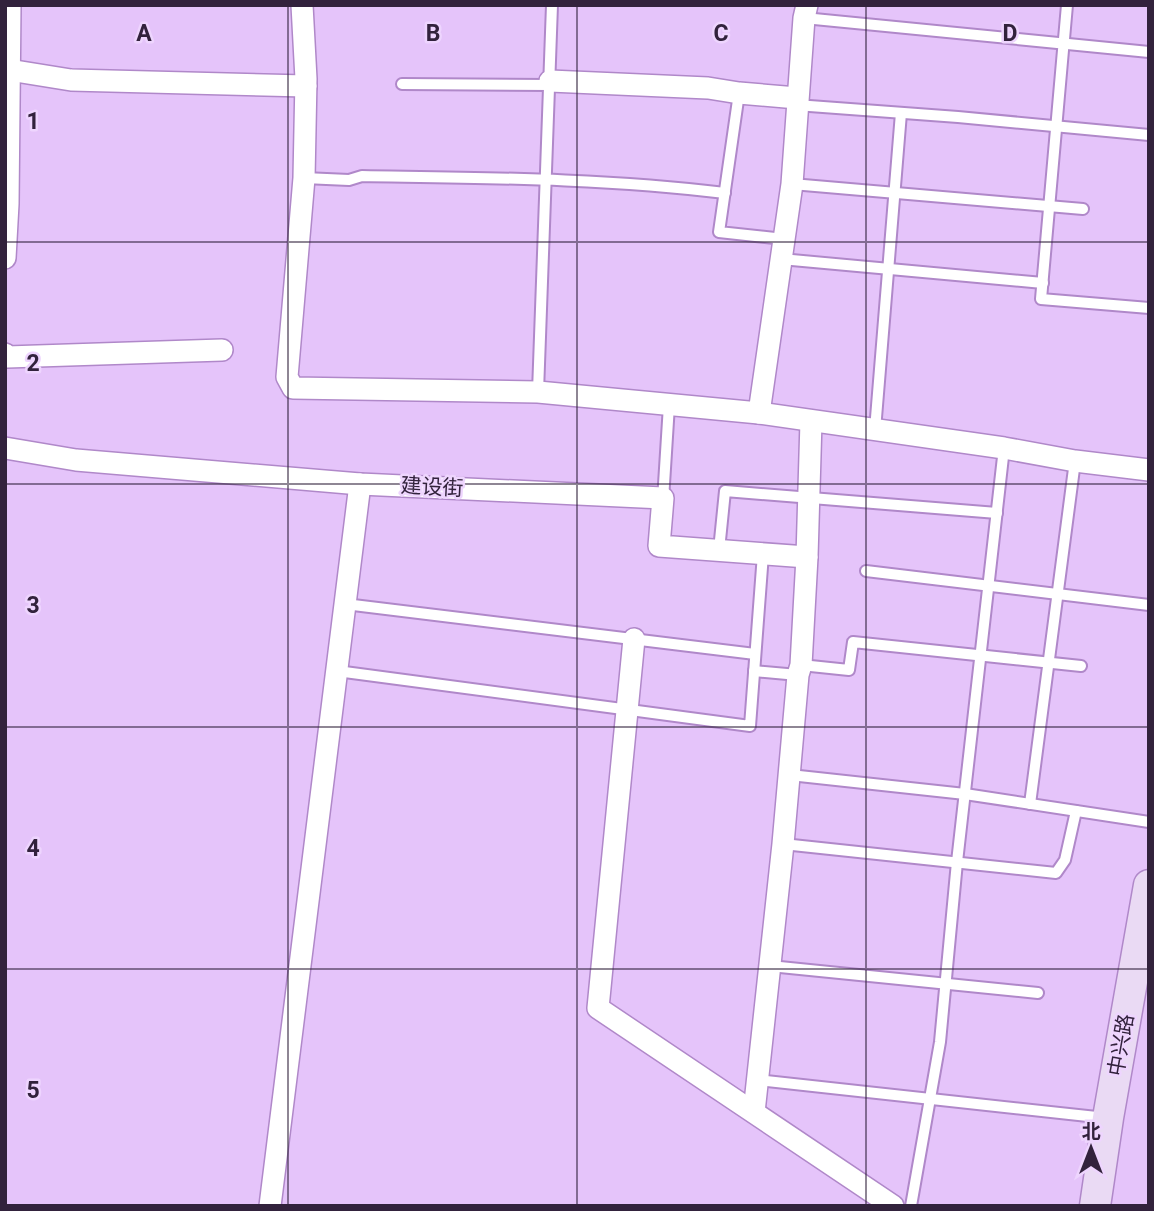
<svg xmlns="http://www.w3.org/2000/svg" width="1154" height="1211" font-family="Roboto,'Noto Sans SC',sans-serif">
	<rect width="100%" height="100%" fill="#e5c4fa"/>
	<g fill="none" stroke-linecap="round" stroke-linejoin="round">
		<g stroke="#b088c9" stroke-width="14">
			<g id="lane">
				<polyline points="1067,5 1041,299 1149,308"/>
				<polyline points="804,18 1149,52"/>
				<polyline points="402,84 550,85"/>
				<polyline points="739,93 719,232 784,239"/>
				<polyline points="796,105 958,117 1149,135"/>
				<path d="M304,178L349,180L362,176C483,178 605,178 725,193"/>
				<polyline points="792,184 1083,209"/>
				<polyline points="781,259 1043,283"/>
				<polyline points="538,392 552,5"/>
				<polyline points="875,430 901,113"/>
				<polyline points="663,500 669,405"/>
				<polyline points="719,550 725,491 997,513"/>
				<polyline points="866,571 1149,605"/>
				<polyline points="345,604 755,654"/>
				<polyline points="801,665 849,670 853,642 1081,666"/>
				<polyline points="337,671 750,726 763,554"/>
				<polyline points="754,671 798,675"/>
				<polyline points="790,775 965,794 1149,822"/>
				<polyline points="1030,804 1075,461"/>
				<polyline points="783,844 1056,873 1065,860 1076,811"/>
				<polyline points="770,966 1038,993"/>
				<polyline points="757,1080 1106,1118"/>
				<polyline points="911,1206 940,1042 957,862 1004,448"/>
			</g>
		</g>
		<g stroke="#b088c9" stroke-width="24">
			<g id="street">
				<polyline points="302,5 306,79 304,178 287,377 293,388 538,392 759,413 1004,448 1075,461 1149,470"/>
				<polyline points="9,70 71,80 306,86"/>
				<polyline points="550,81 708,88 739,93 797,98"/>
				<polyline points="5,258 8,204 10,5"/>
				<polyline points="5,354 7,357 222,350"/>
				<polyline points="759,413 792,184 804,18 807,5"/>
				<polyline points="5,448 76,460 360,484 663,498 659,546 807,557"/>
				<polyline points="634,639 598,1008 893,1206"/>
				<polyline points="754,1112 783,844 798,675 801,665 807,557 811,421"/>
				<polyline points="270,1206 360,484"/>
			</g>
		</g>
		<g stroke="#b088c9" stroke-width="33">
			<polyline id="secondary" points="1095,1206 1108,1118 1149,885"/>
		</g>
		<use href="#lane" stroke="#fff" stroke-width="10"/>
		<use href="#street" stroke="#fff" stroke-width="21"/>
		<use href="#secondary" stroke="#eadaf4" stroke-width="30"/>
	</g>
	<path fill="none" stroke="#32223c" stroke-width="2" stroke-opacity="0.55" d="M288,5V1206M577,5V1206M866,5V1206M5,242H1149M5,484H1149M5,727H1149M5,969H1149"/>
	<g text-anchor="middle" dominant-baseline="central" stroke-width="5" stroke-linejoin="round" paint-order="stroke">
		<g font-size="21" fill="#32223c" stroke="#eed5fe">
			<text transform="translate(432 487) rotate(3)">建设街</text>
			<text transform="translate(1121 1045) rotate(-80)">中兴路</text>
		</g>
	</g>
	<g font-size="23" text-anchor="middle" font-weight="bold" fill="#32223c" stroke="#eed5fe" stroke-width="5" stroke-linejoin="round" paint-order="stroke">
		<text x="144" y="41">A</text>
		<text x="433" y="41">B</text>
		<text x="721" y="41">C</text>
		<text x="1010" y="41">D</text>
		<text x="33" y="129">1</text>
		<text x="33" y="371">2</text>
		<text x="33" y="613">3</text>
		<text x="33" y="856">4</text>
		<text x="33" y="1098">5</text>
	</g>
	<rect width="1154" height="1211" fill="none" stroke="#32223c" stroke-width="14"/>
	<g transform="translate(1091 1148)" stroke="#eed5fe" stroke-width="5" paint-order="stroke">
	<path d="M0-5L12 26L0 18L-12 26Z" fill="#32223c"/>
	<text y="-10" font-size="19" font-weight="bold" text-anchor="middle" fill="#32223c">北</text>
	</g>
</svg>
